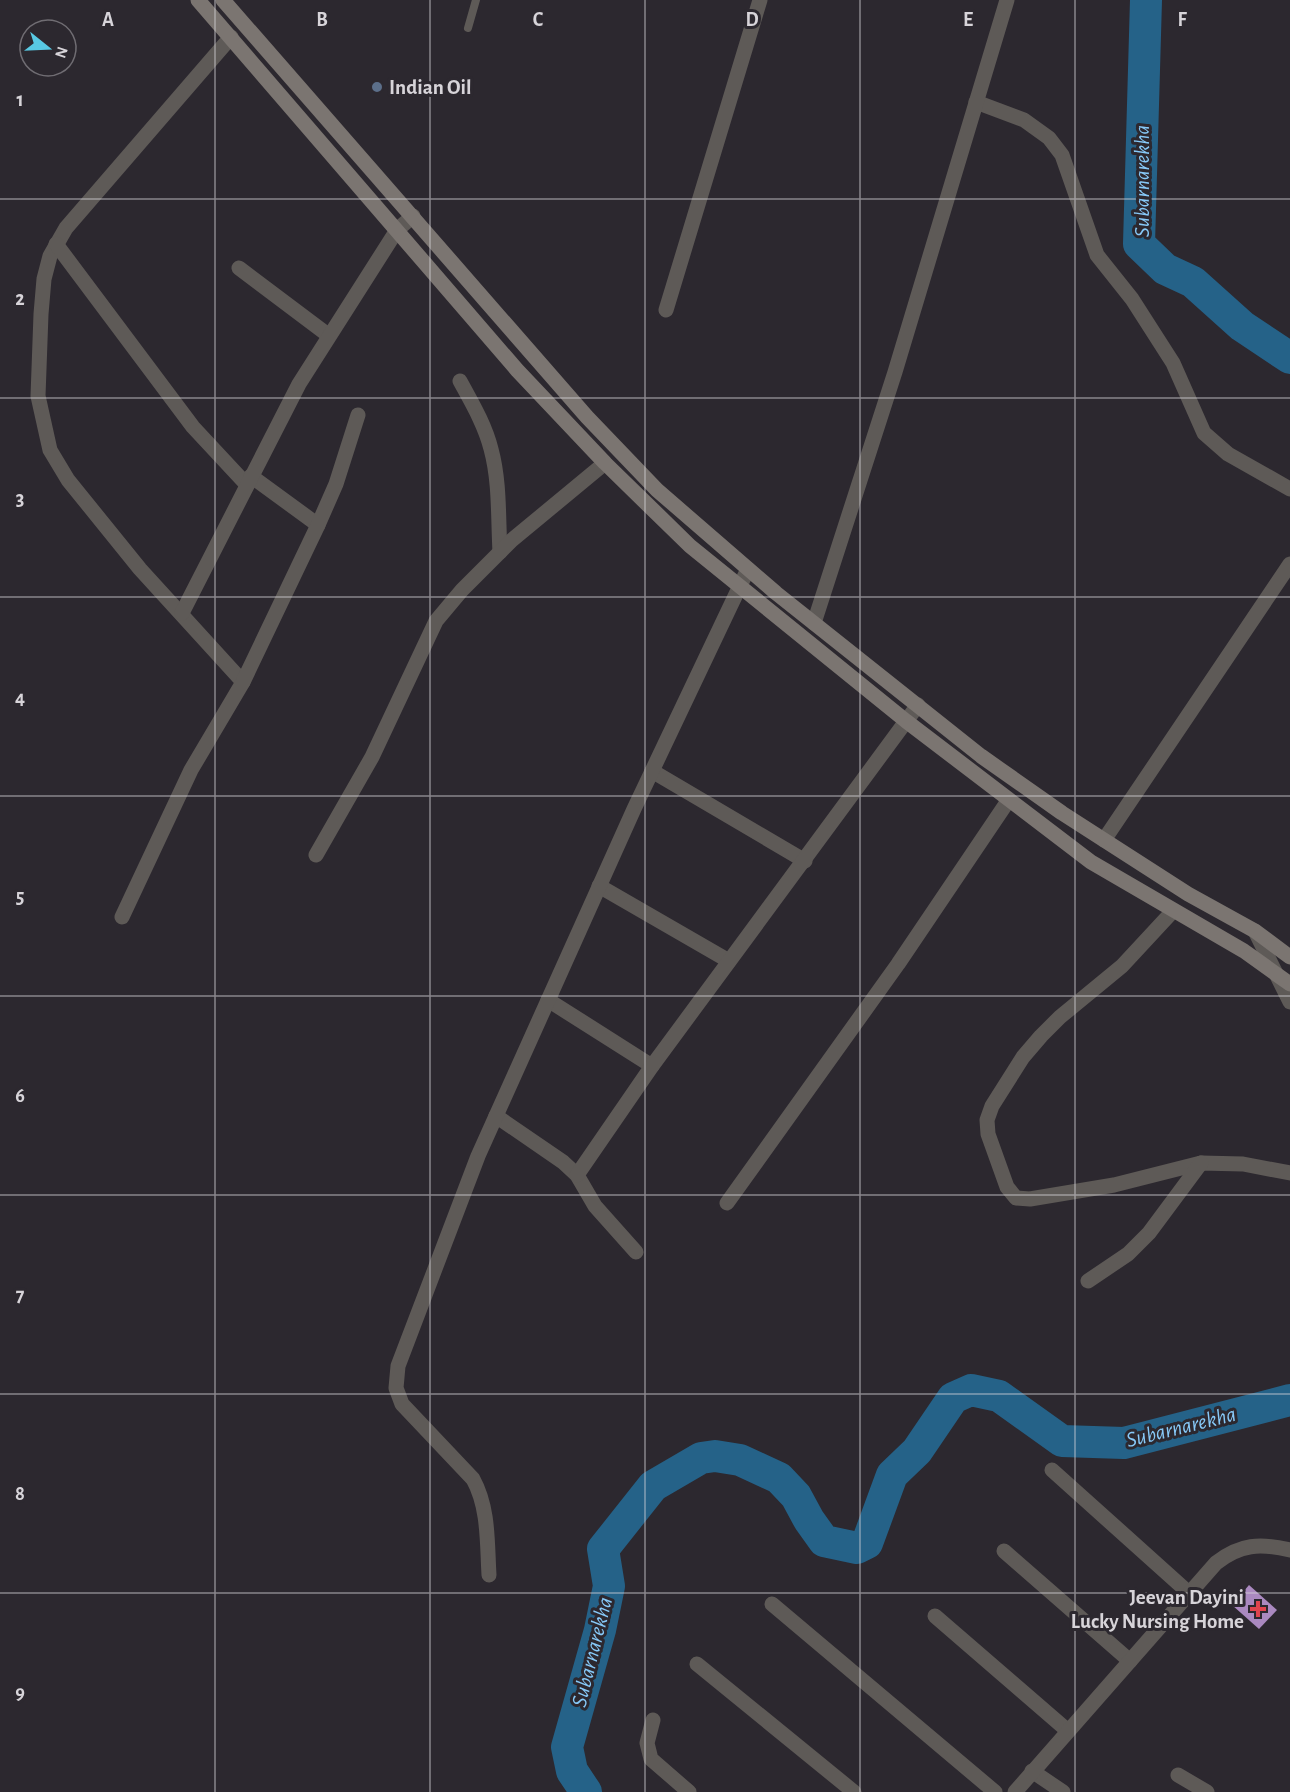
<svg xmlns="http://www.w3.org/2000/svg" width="1290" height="1792" font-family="'Alegreya Sans',sans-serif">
	<rect width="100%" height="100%" fill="#2c282f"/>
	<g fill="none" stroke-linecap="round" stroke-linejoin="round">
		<g stroke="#256288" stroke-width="32">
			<polyline points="1146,0 1139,244 1165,269 1193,282 1242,326 1290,358"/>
			<polyline points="586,1792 572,1771 567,1747 600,1630 609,1586 603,1549 653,1486 701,1458 715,1456 740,1460 779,1478 796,1496 809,1520 824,1541 857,1548 867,1543 892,1475 917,1451 953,1398 971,1390 999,1396 1062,1441 1124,1443 1290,1400"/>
		</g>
	</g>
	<polygon fill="#aa89c0" points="1249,1585 1277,1610 1259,1629 1232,1605"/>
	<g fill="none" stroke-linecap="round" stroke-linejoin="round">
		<polyline stroke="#5e5a57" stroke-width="8" points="468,28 476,0"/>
		<g stroke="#5e5a57" stroke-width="15">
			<polyline points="231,37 66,228 50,256 44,279 41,314 38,396 50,450 68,480 140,569 243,682"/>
			<polyline points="976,102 1024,120 1049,138 1062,155 1097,255 1132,299 1173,363 1204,433 1228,454 1290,489"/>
			<polyline points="56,244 193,427 247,485"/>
			<polyline points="239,268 328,335"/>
			<polyline points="666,310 760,0"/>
			<path d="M460,381C472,403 485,425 491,449C500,482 498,518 500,552"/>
			<polyline points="251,476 318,525"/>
			<polyline points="182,613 299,384 397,230 413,216"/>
			<polyline points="814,623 895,372 1007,0"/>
			<polyline points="652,771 805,861"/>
			<polyline points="1104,840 1290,564"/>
			<polyline points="316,855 372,757 436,621 462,590 512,540 605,463"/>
			<polyline points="599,886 729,961"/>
			<polyline points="1173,911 1122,966 1060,1017 1041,1036 1023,1057 992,1106 987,1120 988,1134 1007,1187 1016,1198 1030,1199 1114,1185 1201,1163 1243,1164 1290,1173"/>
			<polyline points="122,917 191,770 243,682 318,525 336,484 358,415"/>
			<polyline points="1255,931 1290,1002"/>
			<polyline points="548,1000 652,1066"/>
			<polyline points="496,1116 563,1162 577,1175 595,1206 636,1252"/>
			<polyline points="577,1175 652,1066 918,705"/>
			<polyline points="727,1203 898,964 1008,801"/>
			<polyline points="1088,1281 1128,1254 1149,1233 1201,1163"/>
			<polyline points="1052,1470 1189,1593"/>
			<polyline points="1004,1551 1130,1661"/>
			<path d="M489,1575C487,1543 489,1508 473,1479L402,1404L396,1388L398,1366L478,1156L634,809L748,569"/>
			<polyline points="772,1604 995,1792"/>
			<polyline points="935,1616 1068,1731"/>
			<polyline points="697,1664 854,1792"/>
			<polyline points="653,1720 647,1743 651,1759 689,1792"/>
			<polyline points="1032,1771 1063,1792"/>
			<polyline points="1178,1775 1207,1792"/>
			<path d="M1015,1792L1216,1563C1240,1544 1260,1543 1290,1550"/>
		</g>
		<g stroke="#7b7571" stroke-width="15">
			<polyline points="198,0 517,370 605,463 690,546 906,721 1091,862 1244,951 1290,984"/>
			<polyline points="223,0 587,417 657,490 776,593 981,756 1062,813 1188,894 1255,931 1290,957"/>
		</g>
	</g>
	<path fill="none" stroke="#d7d4d9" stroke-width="1.5" stroke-opacity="0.55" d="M215,0V1792M430,0V1792M645,0V1792M860,0V1792M1075,0V1792M0,199H1290M0,398H1290M0,597H1290M0,796H1290M0,996H1290M0,1195H1290M0,1394H1290M0,1593H1290"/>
	<circle fill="#5c6f8a" stroke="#2c282f" stroke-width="2" cx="377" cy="87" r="6"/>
	<path fill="#e0444e" stroke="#2c282f" stroke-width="2" d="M1255 1600h6v6h6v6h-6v6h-6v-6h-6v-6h6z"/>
	<g text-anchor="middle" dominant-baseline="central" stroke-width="6" stroke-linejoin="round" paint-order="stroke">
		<g font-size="21" font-weight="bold" fill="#d7d4d9" stroke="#2c282f" text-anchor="start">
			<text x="389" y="87">Indian Oil</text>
			<text x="1244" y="1597" text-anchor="end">Jeevan Dayini<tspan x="1244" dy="24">Lucky Nursing Home</tspan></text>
		</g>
		<g font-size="22" font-style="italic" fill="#87c9f8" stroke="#2c282f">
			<text transform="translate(1142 181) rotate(-90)">Subarnarekha</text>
			<text transform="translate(1181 1427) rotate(-14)">Subarnarekha</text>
			<text transform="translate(592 1652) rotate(-76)">Subarnarekha</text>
		</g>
	</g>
	<g font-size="20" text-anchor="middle" font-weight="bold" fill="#d7d4d9" stroke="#2c282f" stroke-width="6" stroke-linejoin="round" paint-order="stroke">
		<text x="108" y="26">A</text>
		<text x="322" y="26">B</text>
		<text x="538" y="26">C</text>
		<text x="752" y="26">D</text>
		<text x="968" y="26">E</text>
		<text x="1182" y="26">F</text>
		<text x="20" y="106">1</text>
		<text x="20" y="305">2</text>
		<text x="20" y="505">3</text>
		<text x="20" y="704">4</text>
		<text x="20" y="903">5</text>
		<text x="20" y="1102">6</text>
		<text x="20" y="1301">7</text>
		<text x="20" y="1500">8</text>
		<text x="20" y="1699">9</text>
	</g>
	<g transform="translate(48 48) rotate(108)"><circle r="28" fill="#2c282f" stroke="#706d73" stroke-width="1.5"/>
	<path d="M0-4.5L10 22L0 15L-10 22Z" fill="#58c9e3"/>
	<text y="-9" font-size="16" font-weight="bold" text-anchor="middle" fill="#d7d4d9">N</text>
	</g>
</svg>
